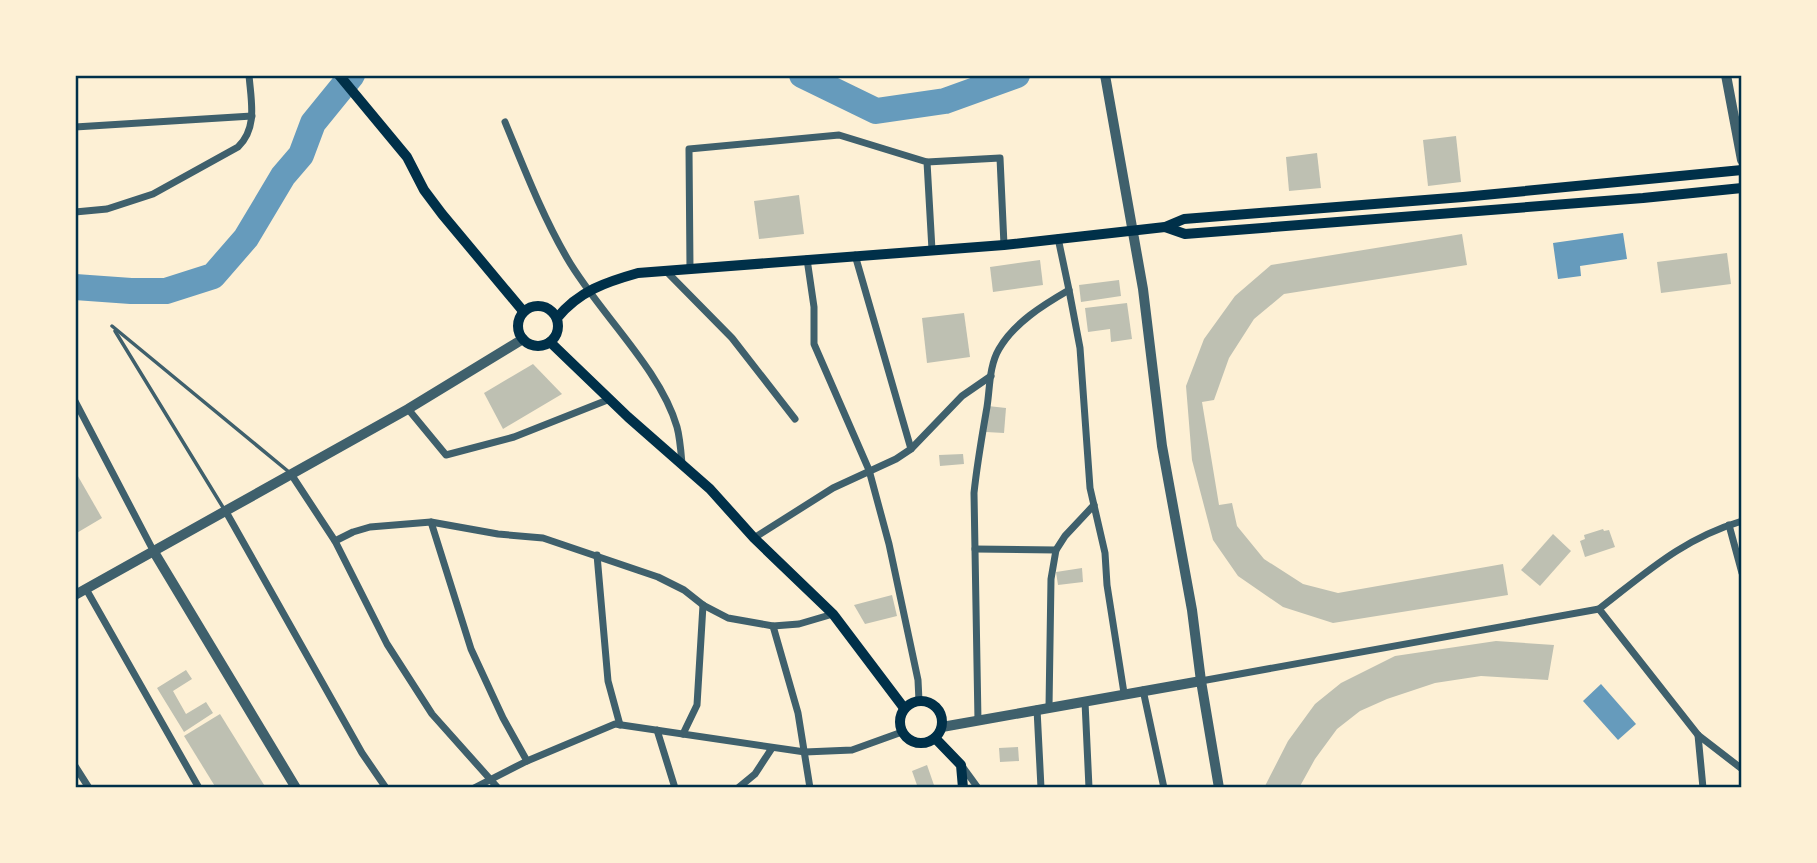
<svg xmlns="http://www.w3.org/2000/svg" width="1817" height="863" font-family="Helvetica,sans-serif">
	<rect width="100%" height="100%" fill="#fdf0d5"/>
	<g fill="#669bbc">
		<polygon points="1623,233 1627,259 1580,266 1581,276 1558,279 1553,243"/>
		<polygon points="1601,684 1636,724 1618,740 1583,701"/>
	</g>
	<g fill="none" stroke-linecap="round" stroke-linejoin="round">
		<g stroke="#669bbc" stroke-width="26">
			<polyline points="802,75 876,111 945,101 1017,75"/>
			<polyline points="75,287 131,291 166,291 213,276 246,238 283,176 301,155 313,123 352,75"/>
		</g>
	</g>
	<g fill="#bec0b2">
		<polygon points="1456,136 1461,182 1428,186 1423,140"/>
		<polygon points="1317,153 1321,188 1289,191 1286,157"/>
		<polygon points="799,195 804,234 759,239 754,201"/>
		<polygon points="1462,234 1467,265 1284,294 1254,319 1229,358 1214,400 1202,402 1219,505 1232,503 1237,526 1264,559 1303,584 1338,593 1503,564 1508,595 1333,623 1283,607 1238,576 1213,540 1192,460 1186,386 1204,339 1235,296 1271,265"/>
		<polygon points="1727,253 1731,284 1661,293 1657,262"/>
		<polygon points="1040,260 1043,285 993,292 990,267"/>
		<polygon points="1119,280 1121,296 1081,302 1079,285"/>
		<polygon points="1127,303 1132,339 1111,342 1110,329 1088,332 1085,308"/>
		<polygon points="964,313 970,357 927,363 922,318"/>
		<polygon points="533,364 562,394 503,429 484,393"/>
		<polygon points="988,406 1006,408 1004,433 986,432"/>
		<polygon points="963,454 964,464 940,466 939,455"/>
		<polygon points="75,471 102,518 75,534"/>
		<polygon points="1603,529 1604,531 1609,530 1615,547 1585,557 1580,541 1585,539 1584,535"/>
		<polygon points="1553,534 1571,551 1540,586 1521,570"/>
		<polygon points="1082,568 1083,582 1058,585 1056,572"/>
		<polygon points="892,595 897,616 865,624 854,605"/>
		<polygon points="1496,641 1554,645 1548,680 1481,676 1435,683 1387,699 1360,711 1337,729 1315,759 1299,788 1264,788 1288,741 1315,704 1341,683 1395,656"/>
		<polygon points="186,670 192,679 173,691 186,714 206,702 213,713 184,732 157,688"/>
		<polygon points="220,714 266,788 216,788 184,736"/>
		<polygon points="1018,747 1019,761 1000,762 999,748"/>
		<polygon points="927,765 935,788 918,788 912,771"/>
	</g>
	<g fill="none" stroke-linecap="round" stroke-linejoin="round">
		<g stroke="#3f606c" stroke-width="3.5">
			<polyline points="112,326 289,472"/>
			<polyline points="115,331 224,509"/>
		</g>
		<g stroke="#3f606c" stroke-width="7">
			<path d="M505,122C524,168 542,215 567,258C598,312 660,368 677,427C680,438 681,452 682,464"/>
			<polyline points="75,127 252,116"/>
			<polyline points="927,162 1000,158 1004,245"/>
			<path d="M75,212L107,209L153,194L238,147C258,128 251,101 249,75"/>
			<polyline points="855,255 911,449"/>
			<polyline points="807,259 814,307 814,344 869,470 889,544 918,680 919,701"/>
			<polyline points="690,268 689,149 839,135 927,162 932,250"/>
			<polyline points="665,270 732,338 795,419"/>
			<polyline points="1069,290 1080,348 1090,488 1105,553 1107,585 1124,693"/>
			<polyline points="75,401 154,552"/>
			<polyline points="408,409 446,455 514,437 610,399"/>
			<polyline points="291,474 335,541 387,644 432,714 498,788"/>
			<polyline points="225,510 362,753 386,788"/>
			<path d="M1742,521C1682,539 1647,572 1599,609L1698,735L1742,769"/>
			<polyline points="431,522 471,649 503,718 527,761"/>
			<polyline points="1729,525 1742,573"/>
			<polyline points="754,538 833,488 896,459 911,449 962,396 991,376"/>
			<polyline points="335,541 353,532 370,527 431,522 498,534 543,538 658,577 684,590 703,605 728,618 773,626 799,624 833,614"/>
			<polyline points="975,549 1056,550"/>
			<polyline points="597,555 608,681 620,725"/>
			<polyline points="86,589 199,788"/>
			<polyline points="773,626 798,713 810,788"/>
			<polyline points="1201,681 1599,609"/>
			<polyline points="1143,690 1164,788"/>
			<polyline points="1085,702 1089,788"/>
			<polyline points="1049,707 1051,579 1056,550 1065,536 1094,505"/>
			<polyline points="1037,709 1041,788"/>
			<path d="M978,721L974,493C977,464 982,436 987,407C990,388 989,366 999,349C1014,323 1043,305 1069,290L1058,238"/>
			<polyline points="657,730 675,788"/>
			<polyline points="683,734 697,705 703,605"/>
			<polyline points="1698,735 1703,788"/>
			<polyline points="75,766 89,788"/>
			<polyline points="962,766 978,788"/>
			<polyline points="474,788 527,761 615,724 805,752 852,750 902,732"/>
			<polyline points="738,788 755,774 772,748"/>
		</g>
		<g stroke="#3f606c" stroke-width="10">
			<polyline points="1105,75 1143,289 1162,446 1192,610 1201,681 1219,788"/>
			<polyline points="1726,75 1742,160"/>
			<polyline points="154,552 296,788"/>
			<polyline points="75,595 408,409 523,339"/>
			<polyline points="942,727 1201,681"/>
		</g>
		<g stroke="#003049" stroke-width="10">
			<polyline points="339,75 407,157 424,190 442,214 523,311"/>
			<polyline points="1165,227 1185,234 1643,198 1742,188"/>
			<circle cx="538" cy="326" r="20"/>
			<path d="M557,318C579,291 606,282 638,273L1004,245L1165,227L1184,219L1463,197L1742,170"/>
			<polyline points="550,342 628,417 710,489 754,538 833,614 904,708"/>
			<circle cx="921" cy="722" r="21"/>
			<polyline points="935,738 961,765 963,788"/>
		</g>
	</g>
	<rect width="1817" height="863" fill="none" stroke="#fdf0d5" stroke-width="154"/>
	<rect x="77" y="77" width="1663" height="709" fill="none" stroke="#003049" stroke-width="2.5"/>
</svg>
